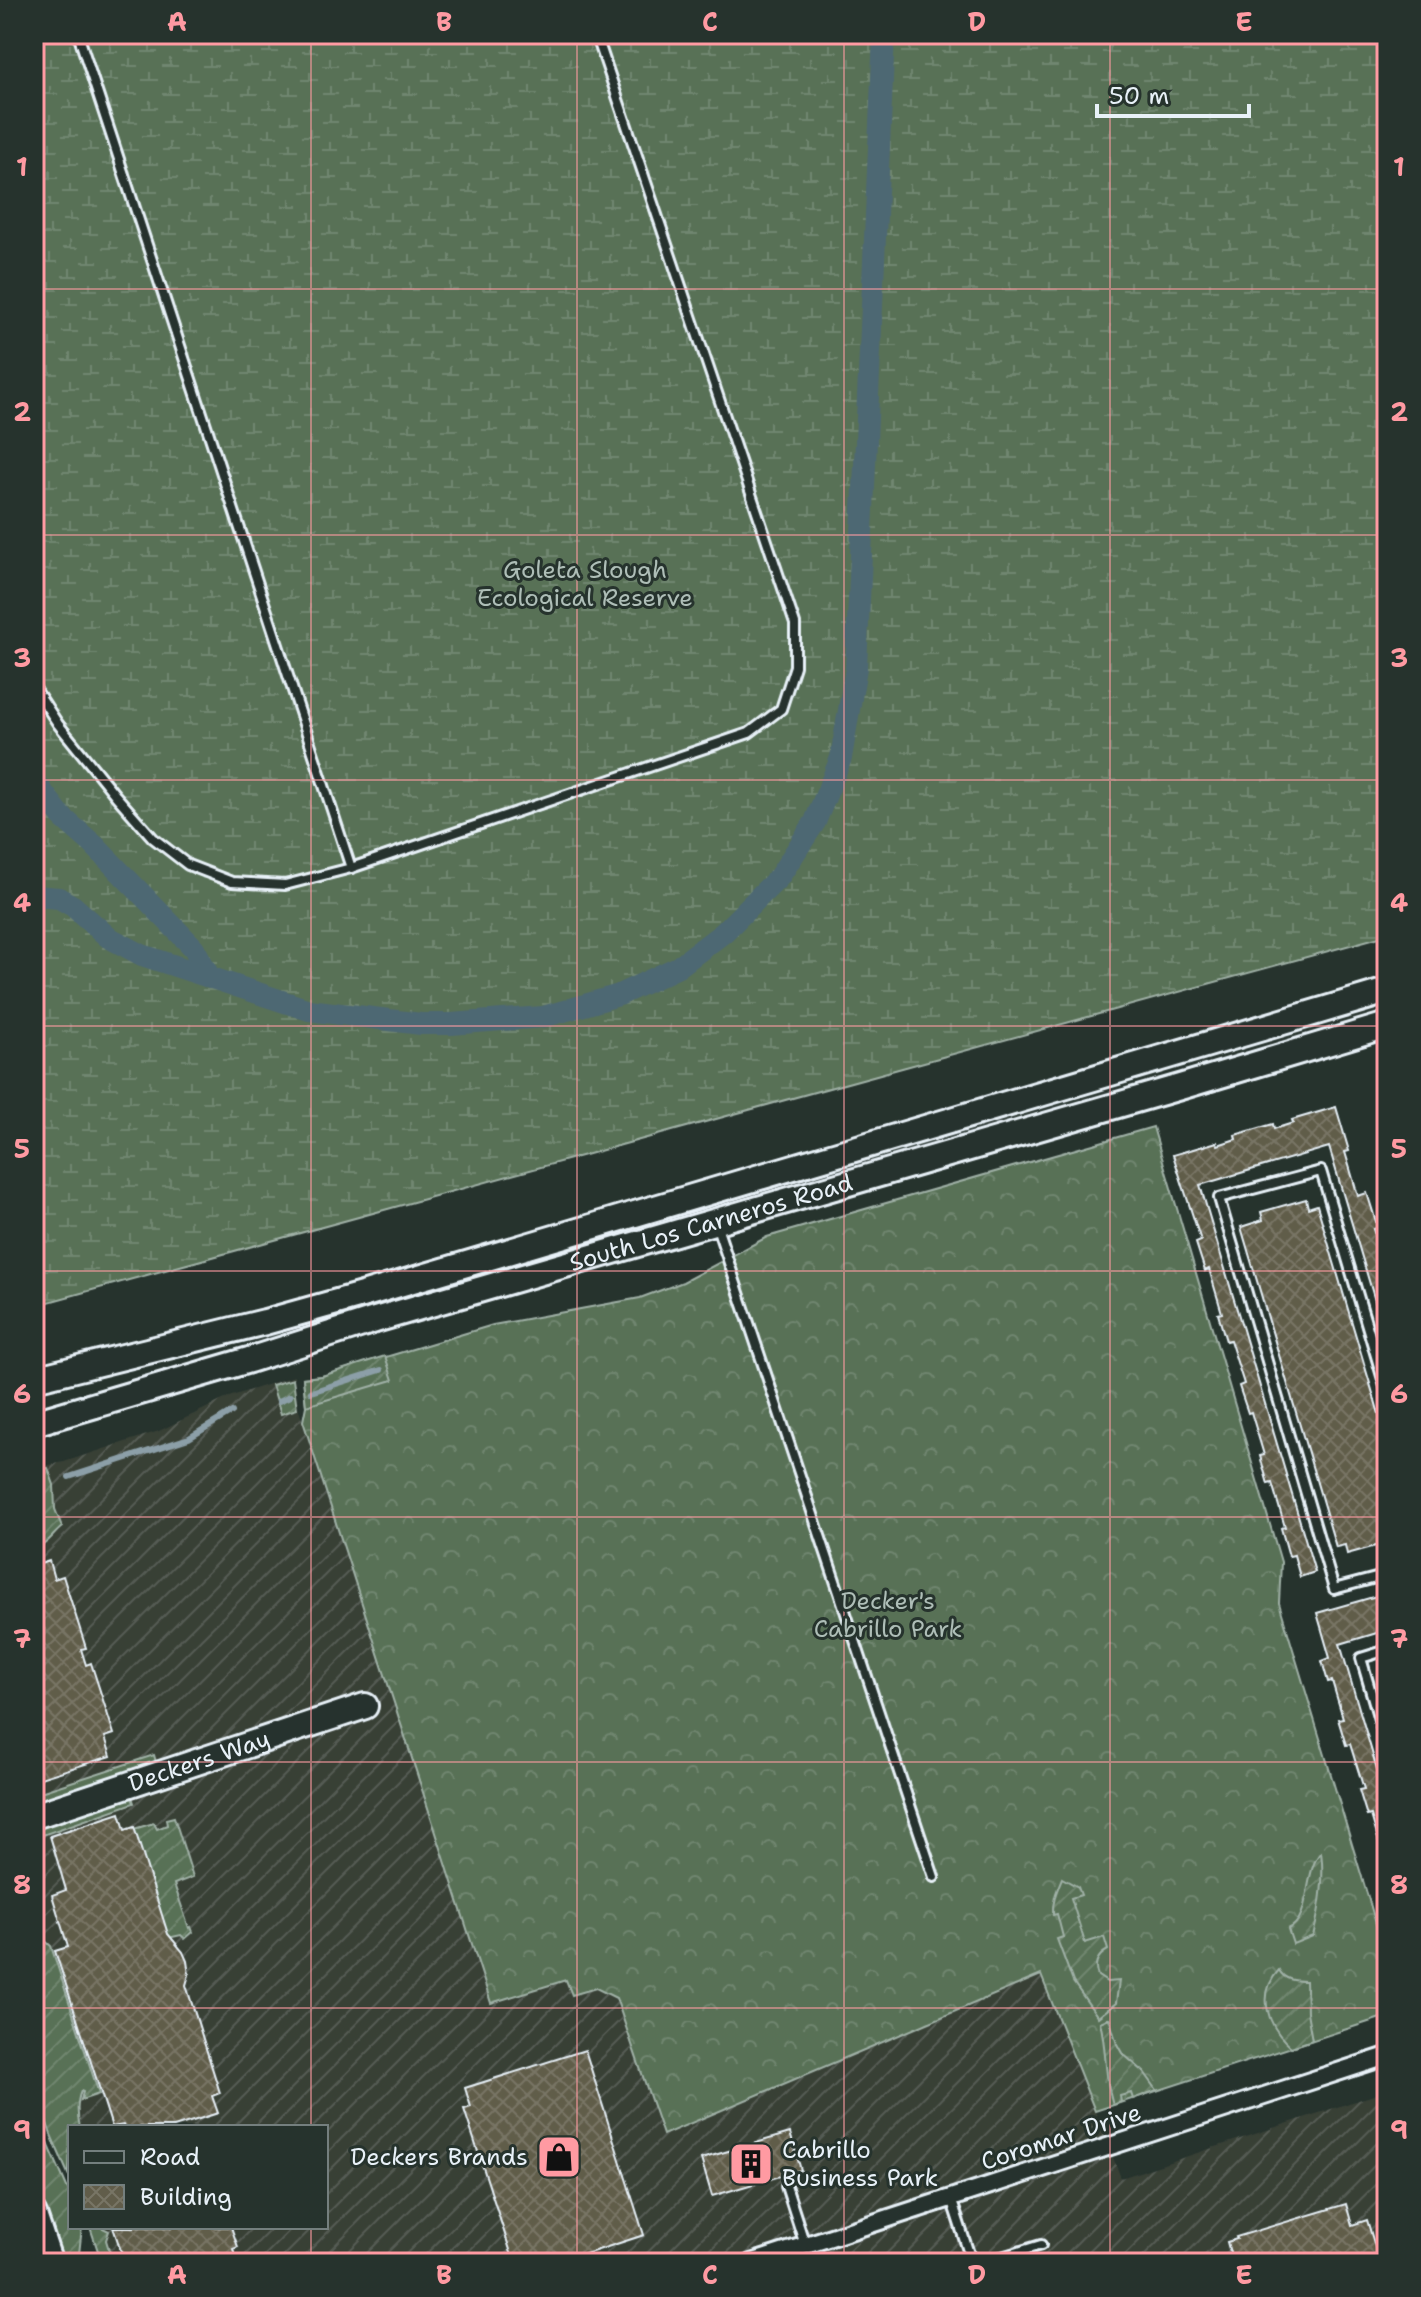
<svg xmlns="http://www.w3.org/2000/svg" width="1421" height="2297" font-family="'Shantell Sans',sans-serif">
	<defs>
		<pattern id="industrial-furrows" width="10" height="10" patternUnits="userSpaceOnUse" patternTransform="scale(2)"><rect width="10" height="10" fill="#384036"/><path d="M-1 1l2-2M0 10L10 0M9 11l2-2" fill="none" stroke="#555c54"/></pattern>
		<pattern id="forest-crowns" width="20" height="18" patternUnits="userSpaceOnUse" patternTransform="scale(2)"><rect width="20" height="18" fill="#587156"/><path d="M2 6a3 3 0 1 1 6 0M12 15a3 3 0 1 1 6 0" fill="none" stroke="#70866f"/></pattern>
		<pattern id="wetland-marsh" width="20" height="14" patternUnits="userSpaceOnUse" patternTransform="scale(2)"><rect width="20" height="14" fill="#587156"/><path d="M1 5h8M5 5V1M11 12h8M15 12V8" fill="none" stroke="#70866f"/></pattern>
		<pattern id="garden-furrows" width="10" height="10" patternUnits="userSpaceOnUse" patternTransform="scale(2)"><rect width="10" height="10" fill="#587156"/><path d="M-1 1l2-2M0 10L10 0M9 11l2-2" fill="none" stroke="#70866f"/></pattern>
		<pattern id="building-cross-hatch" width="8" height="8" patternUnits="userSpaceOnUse" patternTransform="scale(2)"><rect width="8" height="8" fill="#615d4a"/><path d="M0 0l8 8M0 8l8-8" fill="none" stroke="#787565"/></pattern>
	</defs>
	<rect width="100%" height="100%" fill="#26332d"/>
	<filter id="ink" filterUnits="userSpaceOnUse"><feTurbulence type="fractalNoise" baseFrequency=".0125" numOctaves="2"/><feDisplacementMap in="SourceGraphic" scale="16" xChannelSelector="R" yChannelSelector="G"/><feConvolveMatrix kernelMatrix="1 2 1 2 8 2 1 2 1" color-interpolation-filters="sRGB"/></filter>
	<g filter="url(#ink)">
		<polygon fill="url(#industrial-furrows)" points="294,1376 298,1407 491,2002 566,1980 596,1988 616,1998 663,2134 1042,1975 1121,2178 1386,2091 1387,2263 104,2263 93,2227 326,2227 326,2127 70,2127 34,2045 34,1468 64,1462 159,1431 229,1397"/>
		<g fill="#587156" stroke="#a0b1a7" stroke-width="2">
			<polygon points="154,1755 156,1762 34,1803 34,1794"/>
			<polygon points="132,1797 134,1803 37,1837 34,1829"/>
		</g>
		<polygon fill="url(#forest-crowns)" stroke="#a0b1a7" stroke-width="2" points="1153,1127 1281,1562 1279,1603 1387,1960 1387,2016 1095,2111 1041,1975 663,2135 616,1998 596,1988 572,1995 566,1980 491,2003 303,1421 306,1406 303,1378 322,1376 493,1325 640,1298 683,1282 767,1237"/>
		<polygon fill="url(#wetland-marsh)" stroke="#a0b1a7" stroke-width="2" points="34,34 150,34 154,45 187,34 1387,34 1387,935 34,1306"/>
		<g fill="url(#garden-furrows)" stroke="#a0b1a7" stroke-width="2">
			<polygon points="385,1356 393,1380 306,1406 303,1378 322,1376"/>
			<polygon points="293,1379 297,1409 281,1414 272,1385"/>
			<path d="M48,1468L54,1485L55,1509L62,1527C52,1535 47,1546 34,1548V1471Z"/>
			<polygon points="174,1817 193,1877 174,1884 189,1928 191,1927 193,1932 185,1939 181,1935 168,1938 134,1829 154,1823 157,1829 167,1825 166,1819"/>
			<path d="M1321,1852C1325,1880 1320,1909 1313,1936L1293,1944L1288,1929C1312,1919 1303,1871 1321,1852Z"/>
			<path d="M1062,1878L1078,1887L1081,1895L1071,1898L1085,1943L1104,1937L1108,1950C1097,1956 1093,1964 1098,1976L1107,1982L1119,1981L1116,2003L1098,2017L1073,1982L1057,1939L1063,1937L1057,1914L1053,1915C1052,1901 1057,1890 1062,1878Z"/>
			<path d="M34,1931L51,1946L99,2094L81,2100L83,2092L81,2091C76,2103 77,2115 80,2127H70L69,2176L51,2135L34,2084Z"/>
			<path d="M1279,1970C1284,1980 1295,1981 1306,1981L1307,2012L1312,2040L1291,2047C1268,2027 1256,1995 1279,1970Z"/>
			<path d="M1109,2018L1117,2044L1122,2053L1144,2072L1157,2090L1133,2099L1131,2093L1120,2096L1121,2102L1113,2105C1104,2078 1107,2049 1100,2022Z"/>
			<polygon points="34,2105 50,2148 70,2194 70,2227 82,2227 78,2263 64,2263 34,2174"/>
			<polygon points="90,2227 101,2227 109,2231 106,2240 113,2263 102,2263"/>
		</g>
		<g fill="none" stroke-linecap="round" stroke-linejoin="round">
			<g stroke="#8c9fa8" stroke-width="6">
				<polyline points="311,1392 381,1370"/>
				<polyline points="279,1401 290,1396"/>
				<polyline points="69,1477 189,1438 232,1412"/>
			</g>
			<g stroke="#4e6873" stroke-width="22">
				<polyline points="34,781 62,817 94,845 194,948 210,978"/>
				<polyline points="34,896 59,898 73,906 108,937 142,955 309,1010 421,1024 451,1024 543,1017 619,995 678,967 723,933 779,877 815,822 841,758 856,668 884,34"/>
			</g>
		</g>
		<g fill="url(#building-cross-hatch)" stroke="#e8f1f8" stroke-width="2">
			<polygon points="1336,1107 1349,1151 1345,1152 1358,1196 1367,1193 1378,1228 1373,1229 1387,1273 1387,1341 1329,1147 1200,1185 1315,1572 1300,1577 1294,1555 1289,1556 1281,1528 1285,1527 1272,1483 1268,1484 1260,1456 1264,1455 1251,1412 1248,1413 1239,1386 1244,1384 1230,1340 1226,1341 1218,1314 1222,1313 1209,1269 1205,1271 1196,1243 1201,1241 1173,1155 1217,1142 1218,1145 1236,1139 1235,1135 1273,1124 1274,1129 1293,1123 1292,1120"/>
			<polygon points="1306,1199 1308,1208 1317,1205 1387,1441 1387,1543 1347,1554 1345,1545 1336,1547 1241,1227 1263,1220 1261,1212"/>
			<polygon points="49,1561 54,1579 63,1576 86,1648 81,1649 86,1665 91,1663 114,1734 105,1737 111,1756 34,1780 34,1566"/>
			<polygon points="1387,1593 1387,1630 1340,1644 1387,1803 1387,1883 1380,1860 1384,1859 1371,1815 1367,1816 1359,1790 1364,1789 1350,1744 1346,1745 1338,1719 1343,1718 1332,1681 1328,1682 1322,1661 1330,1658 1317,1613"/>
			<polygon points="1387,1675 1387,1703 1380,1677"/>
			<polygon points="120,1813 125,1830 134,1827 168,1934 183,1952 187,1961 189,1975 186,1985 220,2093 212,2096 218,2113 174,2127 124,2127 123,2125 112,2127 55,1951 68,1947 52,1895 66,1890 50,1836"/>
			<polygon points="585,2050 644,2235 558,2263 520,2263 517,2255 512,2256 464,2109 471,2107 465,2088"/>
			<polygon points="790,2133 801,2170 712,2196 701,2159"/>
			<polygon points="1346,2204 1352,2225 1367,2220 1380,2263 1229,2263 1232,2260 1227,2242 1237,2239 1236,2237"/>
			<polygon points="113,2227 231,2227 238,2247 233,2249 237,2263 125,2263"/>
		</g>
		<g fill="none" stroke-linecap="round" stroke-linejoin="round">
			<g stroke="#e8f1f8" stroke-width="14">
				<g id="lane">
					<polyline points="78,34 351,868"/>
					<polyline points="34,687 58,724 116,796 153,838 188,865 232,882 285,885 351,868 749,733 781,709 795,666 795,624 596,34"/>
					<polyline points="716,1224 934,1877"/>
					<polyline points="1387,1393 1321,1171 1219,1198 1334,1589 1387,1575"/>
					<polyline points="1387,1650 1361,1658 1387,1747"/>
					<polyline points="786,2186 805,2245"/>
					<polyline points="951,2198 972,2263"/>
					<polyline points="922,2261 923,2263"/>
					<polyline points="982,2263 1041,2245"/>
				</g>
			</g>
			<g stroke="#e8f1f8" stroke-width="22">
				<polyline id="street" points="751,2263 1387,2056"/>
			</g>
			<g stroke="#e8f1f8" stroke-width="30">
				<g id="secondary">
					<polyline points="34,1379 265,1322 362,1295 1387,991"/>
					<path id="s1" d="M34,1423L249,1360L375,1320L1180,1087L1387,1025"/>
					<path id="s2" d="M34,1816L365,1706"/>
					<polyline points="34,2215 50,2263"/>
				</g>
			</g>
			<use href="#lane" stroke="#26332d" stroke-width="8"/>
			<use href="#street" stroke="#26332d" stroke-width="16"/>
			<use href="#secondary" stroke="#26332d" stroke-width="24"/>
		</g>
	</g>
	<path fill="none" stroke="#ff9aa2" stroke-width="2" stroke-opacity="0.55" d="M311,34V2127M577,34V2263M844,34V2263M1110,34V2263M34,289H1387M34,535H1387M34,780H1387M34,1026H1387M34,1271H1387M34,1517H1387M34,1762H1387M34,2008H1387M311,2227V2263"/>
	<defs>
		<g id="shop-square" transform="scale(2.3)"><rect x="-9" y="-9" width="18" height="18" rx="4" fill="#ff9aa2" stroke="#26332d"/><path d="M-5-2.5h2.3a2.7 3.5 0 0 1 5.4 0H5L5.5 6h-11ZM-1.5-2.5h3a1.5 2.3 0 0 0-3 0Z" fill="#111"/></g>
		<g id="building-square" transform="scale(2.3)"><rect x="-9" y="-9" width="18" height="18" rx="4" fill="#ff9aa2" stroke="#26332d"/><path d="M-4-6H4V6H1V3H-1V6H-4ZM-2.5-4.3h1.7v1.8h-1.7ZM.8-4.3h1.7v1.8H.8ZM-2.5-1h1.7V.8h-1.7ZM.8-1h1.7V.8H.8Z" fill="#111"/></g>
	</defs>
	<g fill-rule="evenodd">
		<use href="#shop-square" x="559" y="2157"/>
		<use href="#building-square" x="751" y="2164"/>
	</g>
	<g text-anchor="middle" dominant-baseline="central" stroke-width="6" stroke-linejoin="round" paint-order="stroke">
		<g font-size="24" fill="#aebeb7" stroke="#26332d">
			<text x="585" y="570">Goleta Slough<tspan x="585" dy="28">Ecological Reserve</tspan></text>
			<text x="888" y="1601">Decker's<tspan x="888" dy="28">Cabrillo Park</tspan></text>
		</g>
		<g font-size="24" fill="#e8f1f8" stroke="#26332d">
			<text stroke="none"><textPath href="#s1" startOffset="706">South Los Carneros Road</textPath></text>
			<text stroke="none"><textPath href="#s2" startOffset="174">Deckers Way</textPath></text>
			<text transform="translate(1061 2137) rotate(-18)">Coromar Drive</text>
		</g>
		<g font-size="24" fill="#e8f1f8" stroke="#26332d" text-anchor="start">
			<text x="782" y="2150">Cabrillo<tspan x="782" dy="28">Business Park</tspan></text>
			<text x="528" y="2157" text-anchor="end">Deckers Brands</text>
		</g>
	</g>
	<rect width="1421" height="2297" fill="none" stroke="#26332d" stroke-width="88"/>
	<rect x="68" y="2125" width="260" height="104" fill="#26332d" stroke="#747f7e" stroke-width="2"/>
	<rect x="84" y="2151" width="40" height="12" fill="#26332d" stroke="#747f7e" stroke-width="2"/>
	<text x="140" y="2165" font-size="24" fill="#e8f1f8">Road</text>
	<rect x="84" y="2185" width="40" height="24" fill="url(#building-cross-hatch)" stroke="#747f7e" stroke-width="2"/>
	<text x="140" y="2205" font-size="24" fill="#e8f1f8">Building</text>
	<path d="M1097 104v12h152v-12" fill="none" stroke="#e8f1f8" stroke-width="4"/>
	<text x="1109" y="104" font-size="24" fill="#e8f1f8" stroke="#26332d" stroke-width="6" paint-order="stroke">50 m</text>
	<rect x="44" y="44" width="1333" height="2209" fill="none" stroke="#ff9aa2" stroke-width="3"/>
	<g font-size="26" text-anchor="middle" font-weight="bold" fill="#ff9aa2">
		<text x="177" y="31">A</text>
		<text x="444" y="31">B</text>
		<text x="710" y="31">C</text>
		<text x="977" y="31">D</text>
		<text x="1244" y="31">E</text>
		<text x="22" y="176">1</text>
		<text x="1399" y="176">1</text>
		<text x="22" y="421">2</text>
		<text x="1399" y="421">2</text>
		<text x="22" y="667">3</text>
		<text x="1399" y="667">3</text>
		<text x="22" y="912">4</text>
		<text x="1399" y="912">4</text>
		<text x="22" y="1158">5</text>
		<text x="1399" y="1158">5</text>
		<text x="22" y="1403">6</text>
		<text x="1399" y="1403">6</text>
		<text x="22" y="1648">7</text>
		<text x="1399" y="1648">7</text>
		<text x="22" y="1894">8</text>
		<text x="1399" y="1894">8</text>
		<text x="22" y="2139">9</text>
		<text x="1399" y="2139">9</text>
		<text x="177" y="2284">A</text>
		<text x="444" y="2284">B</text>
		<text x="710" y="2284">C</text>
		<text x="977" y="2284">D</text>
		<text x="1244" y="2284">E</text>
	</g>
</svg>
